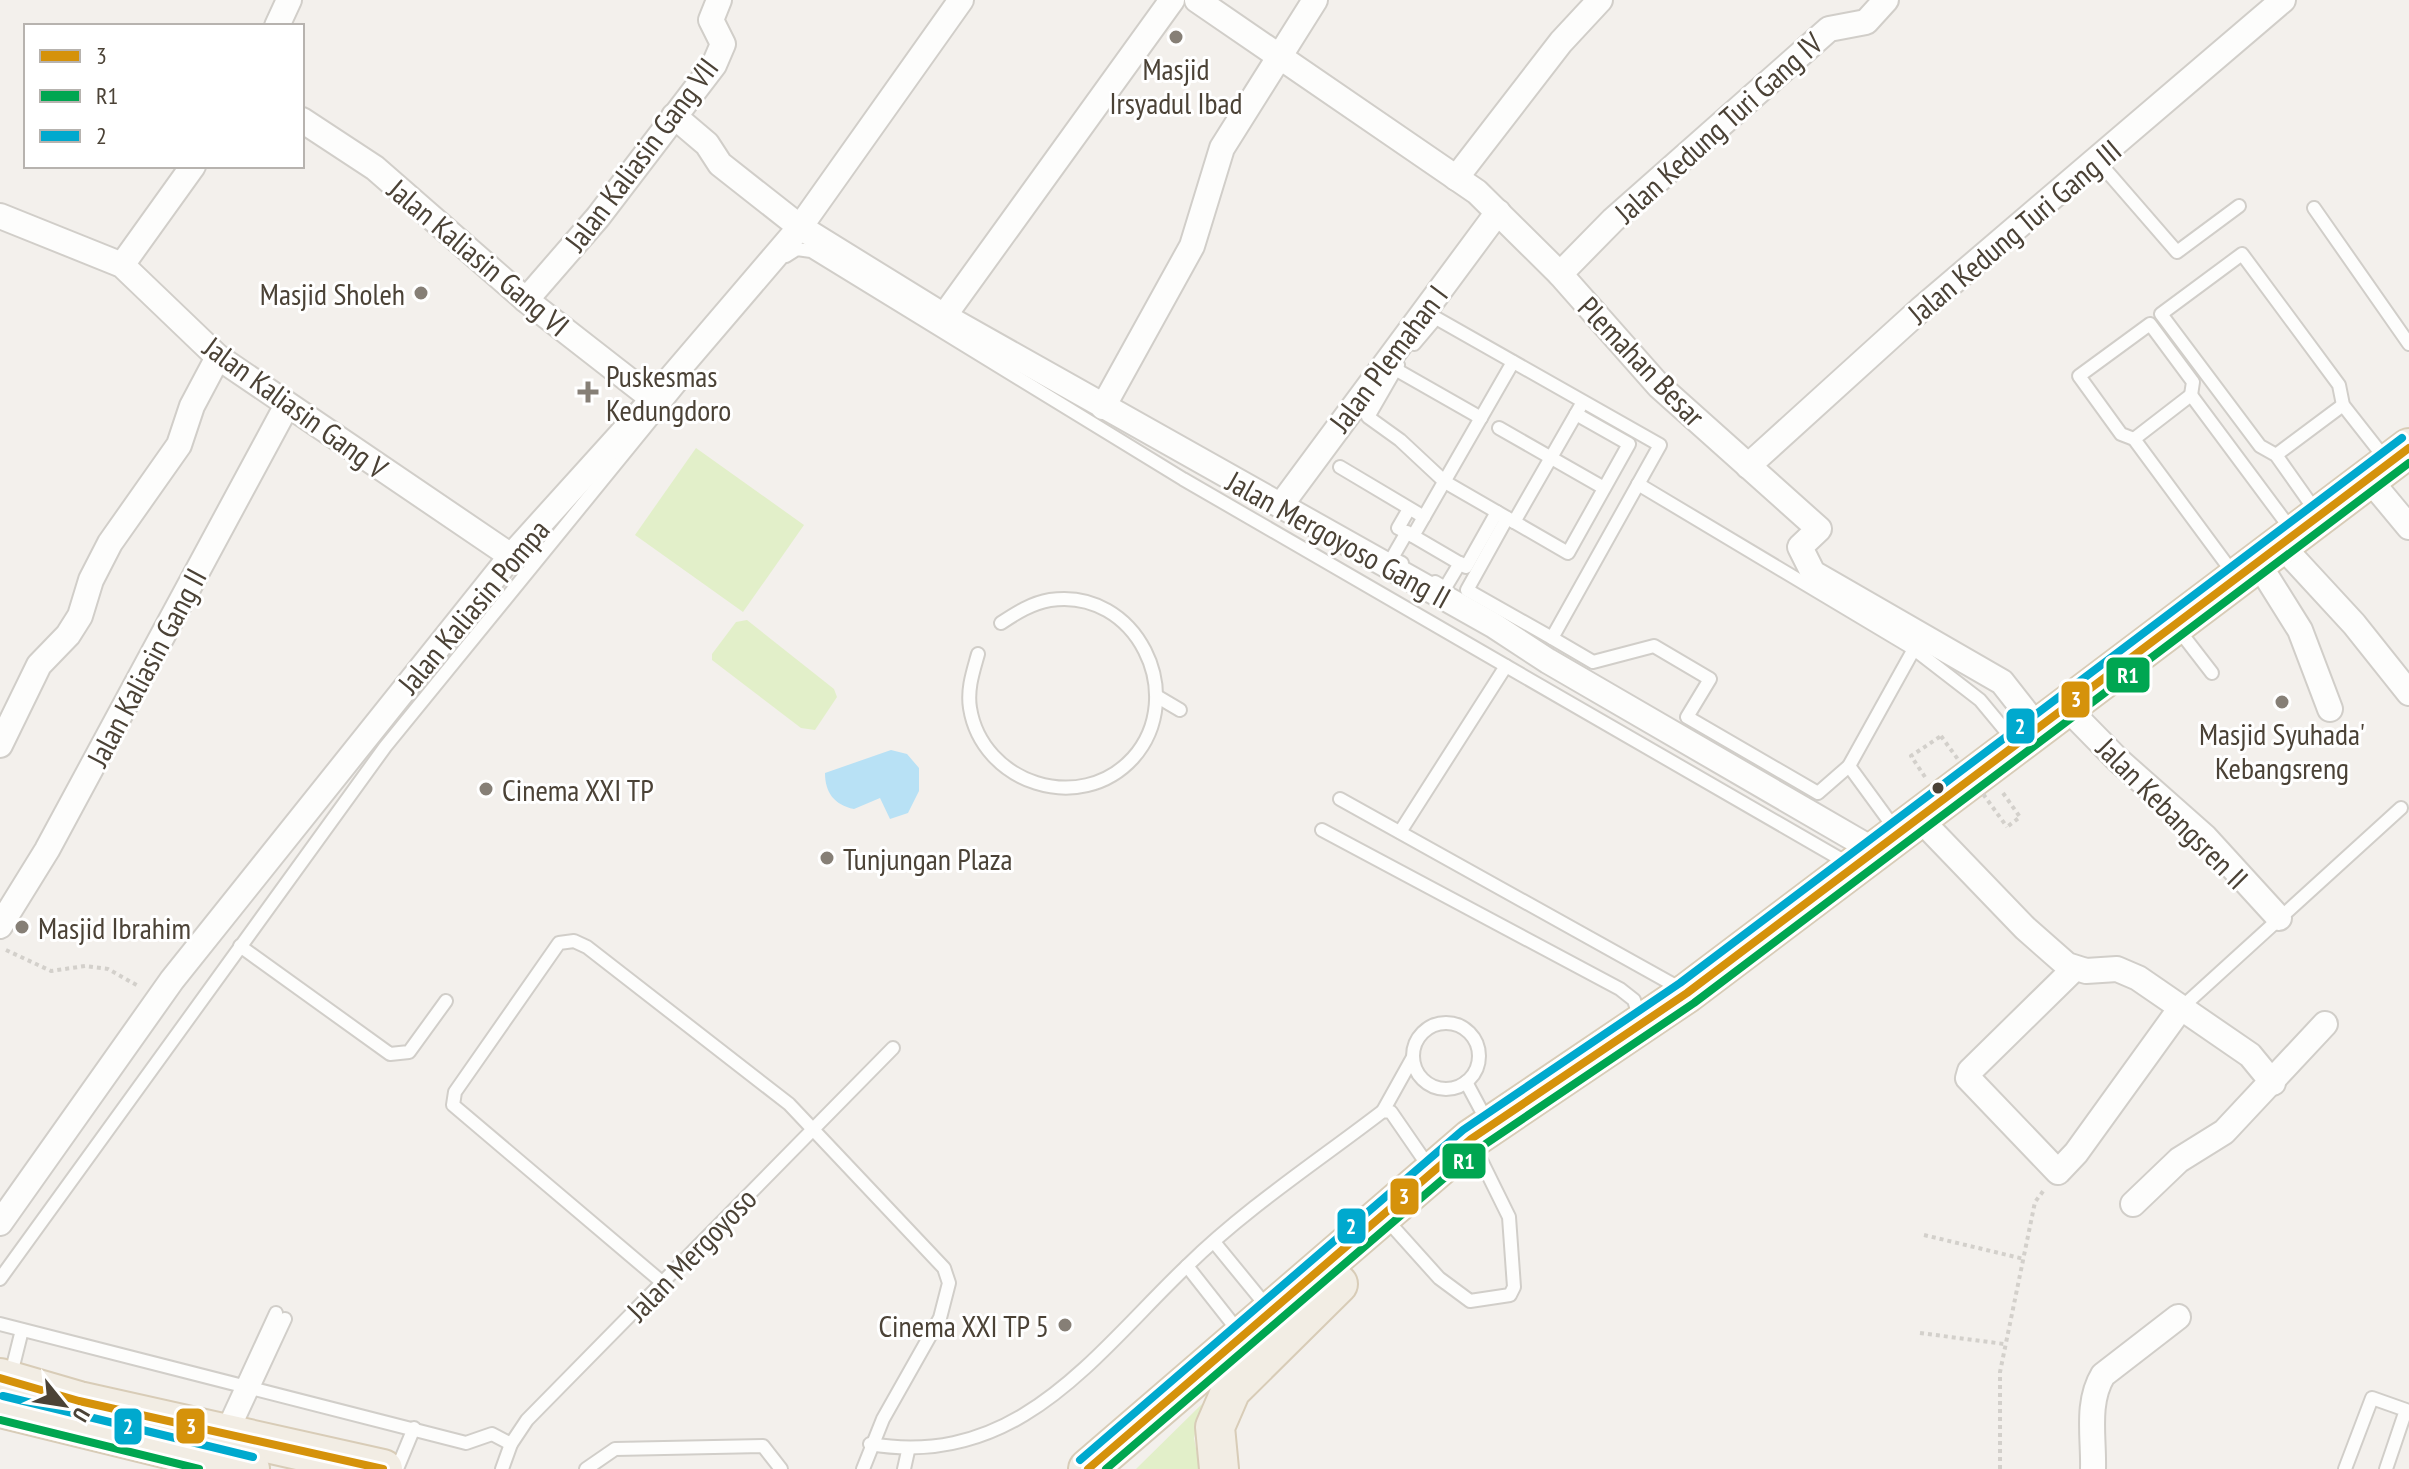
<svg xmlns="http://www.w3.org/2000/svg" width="2409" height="1469" font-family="'PT Sans Narrow',sans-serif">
	<rect width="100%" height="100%" fill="#f3f0ec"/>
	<g fill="#e2efc9">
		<polygon points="696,448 804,525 743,612 635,535"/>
		<polygon points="747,620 834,689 837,697 815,730 801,728 712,660 712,654 736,622"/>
		<polygon points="1202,1404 1194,1438 1200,1469 1136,1469"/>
	</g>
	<path fill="#b8e1f5" d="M891,750L907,754L919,768V791L908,813L890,819L880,798L854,809C834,805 825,792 825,773Z"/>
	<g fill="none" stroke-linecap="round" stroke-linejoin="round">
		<g stroke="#d1cec9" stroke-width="16">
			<g id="service">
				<polyline points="2098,161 2177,252 2239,206"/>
				<polyline points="2314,208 2409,344"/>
				<polyline points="786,256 797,249 811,251 1183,479 1506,666 1400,832"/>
				<polyline points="1414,344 1436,318 1660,445 1552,638 1593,662 1654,646 1710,679 1687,717 1818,793 1849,766"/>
				<polyline points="1398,365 1368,417 1400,440 1445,482 1568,553 1629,444 1576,414"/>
				<polyline points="1395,369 1481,418"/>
				<polyline points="1499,428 1604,488"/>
				<polyline points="2134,439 2121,434 2079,376 2150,324 2193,382 2191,395"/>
				<polyline points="2276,455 2343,405"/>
				<polyline points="1340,467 1424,517"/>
				<polyline points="1638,484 1914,649"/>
				<polyline points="1409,509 1398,528 1413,536"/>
				<polyline points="1497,512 1466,567 1413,536 1513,362"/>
				<polyline points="2317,513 2276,455 2260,446 2161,314 2242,254 2339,385 2343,405 2387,461"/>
				<polyline points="1507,518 1467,590 1552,638"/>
				<polyline points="1514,522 1580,407"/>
				<polyline points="1402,563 1392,558 1407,532"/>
				<polyline points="2233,573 2134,439 2191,395 2293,532"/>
				<polyline points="1435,582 1445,588 1460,563"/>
				<polyline points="2178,629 2212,673"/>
				<path d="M978,654C973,672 967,689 970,708C982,783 1080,816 1133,758C1189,695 1136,587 1050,600C1032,603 1016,613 1001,623"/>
				<polyline points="1506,666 1849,864"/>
				<polyline points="1158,697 1180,710"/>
				<polyline points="1340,799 1683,990"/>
				<polyline points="1895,829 1849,766 1914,649 1980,700 2014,741"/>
				<polyline points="1322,830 1620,989 1634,1000 1639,1016"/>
				<polyline points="240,946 390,1054 409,1052 446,1001"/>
				<polyline points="2180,1009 2401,808"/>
				<circle cx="1446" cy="1056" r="33"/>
				<polyline points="1466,1082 1488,1123"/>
				<polyline points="1383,1111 1412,1059"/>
				<polyline points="1386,1219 1439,1278 1470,1301 1510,1295 1514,1287 1509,1217 1472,1142"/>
				<polyline points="1214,1242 1268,1308"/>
				<polyline points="1187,1266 1239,1332"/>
				<polyline points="0,1279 385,747 688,375"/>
				<polyline points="663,1283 453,1105 455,1092 559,943 574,941 587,947 789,1104 944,1268 949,1283 940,1318 883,1419 863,1469"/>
				<polyline points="0,1324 466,1443 492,1434 511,1444"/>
				<polyline points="10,1378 22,1330"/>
				<polyline points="223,1428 276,1313"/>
				<polyline points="233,1431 285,1319"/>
				<path d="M870,1444C1018,1469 1094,1355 1187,1266C1246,1208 1318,1161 1383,1111L1391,1112L1431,1170"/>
				<polyline points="397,1469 414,1428"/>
				<polyline points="502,1469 511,1444 527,1420 893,1048"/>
				<polyline points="586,1469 615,1449 763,1446 781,1469"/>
				<polyline points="904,1469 908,1451"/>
				<polyline points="2345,1469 2372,1398 2406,1410 2386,1469"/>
			</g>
		</g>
		<g stroke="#d1cec9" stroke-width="28">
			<g id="minor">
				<polyline points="1197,0 1477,192 1560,274 1659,386 1819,529 1800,547 1813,573 2002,682 2039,729"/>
				<polyline points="277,26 289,0"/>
				<polyline points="674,116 707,144 720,164 800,227 944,316 1493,625 1548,661 1877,852"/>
				<polyline points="302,120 375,168 526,300 653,399"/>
				<polyline points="1456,178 1561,42 1600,0"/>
				<polyline points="0,216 122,265 218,357 511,556"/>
				<polyline points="122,265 193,166"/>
				<polyline points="1560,274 1613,220 1829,29 1866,22 1886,0"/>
				<polyline points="526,300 598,217 714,65 723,44 711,20 719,0"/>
				<polyline points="944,316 1172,0"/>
				<polyline points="1103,407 1192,246 1222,148 1315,0"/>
				<polyline points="1748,466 1920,310 2283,0"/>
				<polyline points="2369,479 2409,527"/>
				<polyline points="1281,505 1498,212"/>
				<polyline points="2281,545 2354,624 2409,693"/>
				<polyline points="2258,563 2300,630 2330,709"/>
				<polyline points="2067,708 2118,760 2205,837 2279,918"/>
				<polyline points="0,745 39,665 68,635 80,616 91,580 110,543 179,445 192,406 218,357"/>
				<polyline points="1920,819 2025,928 2067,965 2086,971 2117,969 2138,978 2250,1055 2273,1083"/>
				<polyline points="0,926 47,850 287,405"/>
				<polyline points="2074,969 1970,1071 1968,1078 2058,1172 2076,1153 2180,1009"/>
				<polyline points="2133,1204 2179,1160 2224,1132 2325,1024"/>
				<polyline points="0,1223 172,980 511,556 653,399 800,227 961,0"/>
				<path d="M2093,1469C2094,1438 2086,1403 2103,1375L2178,1317"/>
			</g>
		</g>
		<g stroke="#d8ccb7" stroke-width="42">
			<g id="primary">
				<polyline points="0,1378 79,1401 383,1469"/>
				<polyline points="0,1408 250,1469"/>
				<polyline points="1088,1469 1471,1139 1687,993 2409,448"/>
				<polyline points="1219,1469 1215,1427 1231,1390 1338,1284"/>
			</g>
		</g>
		<g stroke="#d3d0cb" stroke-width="4" stroke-dasharray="4 4" stroke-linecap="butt">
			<polyline points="1925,777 1911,756 1941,736"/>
			<polyline points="2003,793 2020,817 2007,827"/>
			<polyline points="6,950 51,971 85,966 108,969 140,987"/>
			<polyline points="1924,1235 2024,1259"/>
			<polyline points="1920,1333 2004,1344"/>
			<polyline points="2000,1469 2000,1372 2035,1202 2044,1190"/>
		</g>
		<use href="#service" stroke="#fdfdfc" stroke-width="12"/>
		<use href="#minor" stroke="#fdfdfc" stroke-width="24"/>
		<use href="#primary" stroke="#f2ede4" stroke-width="38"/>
		<polyline stroke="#d3d0cb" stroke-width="4" stroke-dasharray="4 4" stroke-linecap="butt" points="1941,736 2007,827"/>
		<g stroke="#fff" stroke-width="14">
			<g id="bus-1">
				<polyline points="0,1378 79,1401 383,1469"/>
				<polyline points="1088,1469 1471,1139 1687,993 2409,448"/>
			</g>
		</g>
		<g stroke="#fff" stroke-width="14">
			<g id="bus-2">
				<polyline points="0,1420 199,1469"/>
				<polyline points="1106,1469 1478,1149 1694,1003 2409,463"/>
			</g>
		</g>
		<g stroke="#fff" stroke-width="14">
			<g id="bus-3">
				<polyline points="3,1396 253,1457"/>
				<polyline points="1080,1460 1463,1130 1680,983 2402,438"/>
			</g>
		</g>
		<use href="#bus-1" stroke="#d5920b" stroke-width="8"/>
		<use href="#bus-2" stroke="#00a651" stroke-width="8"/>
		<use href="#bus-3" stroke="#00a9ce" stroke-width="8"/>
	</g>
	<g fill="#867f76" stroke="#fff" stroke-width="3">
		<circle cx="1176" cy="37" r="8"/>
		<circle cx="421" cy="293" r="8"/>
		<path d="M584 380h8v8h8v8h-8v8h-8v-8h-8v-8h8z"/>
		<circle cx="2282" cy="702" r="8"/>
		<circle cx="486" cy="789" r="8"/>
		<circle cx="827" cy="858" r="8"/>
		<circle cx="22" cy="927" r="8"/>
		<circle cx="1065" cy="1325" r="8"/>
	</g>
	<circle fill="#4b4236" stroke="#fff" stroke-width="3" cx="1938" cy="788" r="7"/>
	<g text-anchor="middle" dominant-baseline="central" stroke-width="6" stroke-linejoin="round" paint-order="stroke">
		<g font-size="30" fill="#4b4236" stroke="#fff" text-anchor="start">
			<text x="1176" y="68" text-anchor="middle">Masjid<tspan x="1176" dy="34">Irsyadul Ibad</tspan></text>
			<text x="405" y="293" text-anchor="end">Masjid Sholeh</text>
			<text x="606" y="375">Puskesmas<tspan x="606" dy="34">Kedungdoro</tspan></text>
			<text x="2282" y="733" text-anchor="middle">Masjid Syuhada'<tspan x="2282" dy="34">Kebangsreng</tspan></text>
			<text x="502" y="789">Cinema XXI TP</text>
			<text x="843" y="858">Tunjungan Plaza</text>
			<text x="38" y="927">Masjid Ibrahim</text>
			<text x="1049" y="1325" text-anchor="end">Cinema XXI TP 5</text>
		</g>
		<g font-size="30" fill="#4b4236" stroke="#fff">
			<text transform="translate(1718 127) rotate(-42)">Jalan Kedung Turi Gang IV</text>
			<text transform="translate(641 154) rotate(-53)">Jalan Kaliasin Gang VII</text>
			<text transform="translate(2014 231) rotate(-40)">Jalan Kedung Turi Gang III</text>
			<text transform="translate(479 257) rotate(40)">Jalan Kaliasin Gang VI</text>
			<text transform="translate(1388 358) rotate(-53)">Jalan Plemahan I</text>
			<text transform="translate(1642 361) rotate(46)">Plemahan Besar</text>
			<text transform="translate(296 407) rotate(36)">Jalan Kaliasin Gang V</text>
			<text transform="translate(1339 539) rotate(29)">Jalan Mergoyoso Gang II</text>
			<text transform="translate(473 606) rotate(-50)">Jalan Kaliasin Pompa</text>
			<text transform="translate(146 667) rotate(-62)">Jalan Kaliasin Gang II</text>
			<text transform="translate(2173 813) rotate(45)">Jalan Kebangsren II</text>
			<text transform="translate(691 1254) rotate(-46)">Jalan Mergoyoso</text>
		</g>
	</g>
	<g stroke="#fff" stroke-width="3">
		<rect x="2105" y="656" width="46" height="38" rx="8" fill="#00a651"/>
		<rect x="2060" y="680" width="31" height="39" rx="8" fill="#d5920b"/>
		<rect x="2005" y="707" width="31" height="38" rx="8" fill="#00a9ce"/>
		<rect x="1441" y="1142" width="46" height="38" rx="8" fill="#00a651"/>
		<rect x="1389" y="1177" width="31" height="39" rx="8" fill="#d5920b"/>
		<rect x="1336" y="1207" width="31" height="38" rx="8" fill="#00a9ce"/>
		<rect x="175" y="1407" width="31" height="38" rx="8" fill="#d5920b"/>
		<rect x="113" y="1407" width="30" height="39" rx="8" fill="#00a9ce"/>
	</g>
	<g font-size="22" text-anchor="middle" font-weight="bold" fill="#fff">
		<text x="2128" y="683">R1</text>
		<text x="2076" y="707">3</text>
		<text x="2020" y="734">2</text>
		<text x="1464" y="1169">R1</text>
		<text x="1404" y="1204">3</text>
		<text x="1351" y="1234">2</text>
		<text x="191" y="1434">3</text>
		<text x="128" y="1434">2</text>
	</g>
	<rect x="24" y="24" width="280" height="144" fill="#ffffff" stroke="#b7b3af" stroke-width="2"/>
	<rect x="40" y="50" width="40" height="12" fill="#d5920b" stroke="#b7b3af" stroke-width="2"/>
	<text x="96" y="64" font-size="24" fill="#4b4236">3</text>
	<rect x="40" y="90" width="40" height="12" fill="#00a651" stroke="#b7b3af" stroke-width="2"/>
	<text x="96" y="104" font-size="24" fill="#4b4236">R1</text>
	<rect x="40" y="130" width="40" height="12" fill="#00a9ce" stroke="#b7b3af" stroke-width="2"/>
	<text x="96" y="144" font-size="24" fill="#4b4236">2</text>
	<g transform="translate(64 1405) rotate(120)" stroke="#ffffff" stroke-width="6" paint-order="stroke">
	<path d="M0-6L14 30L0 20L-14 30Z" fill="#4b4236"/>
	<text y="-12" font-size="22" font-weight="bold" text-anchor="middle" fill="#4b4236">U</text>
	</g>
</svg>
